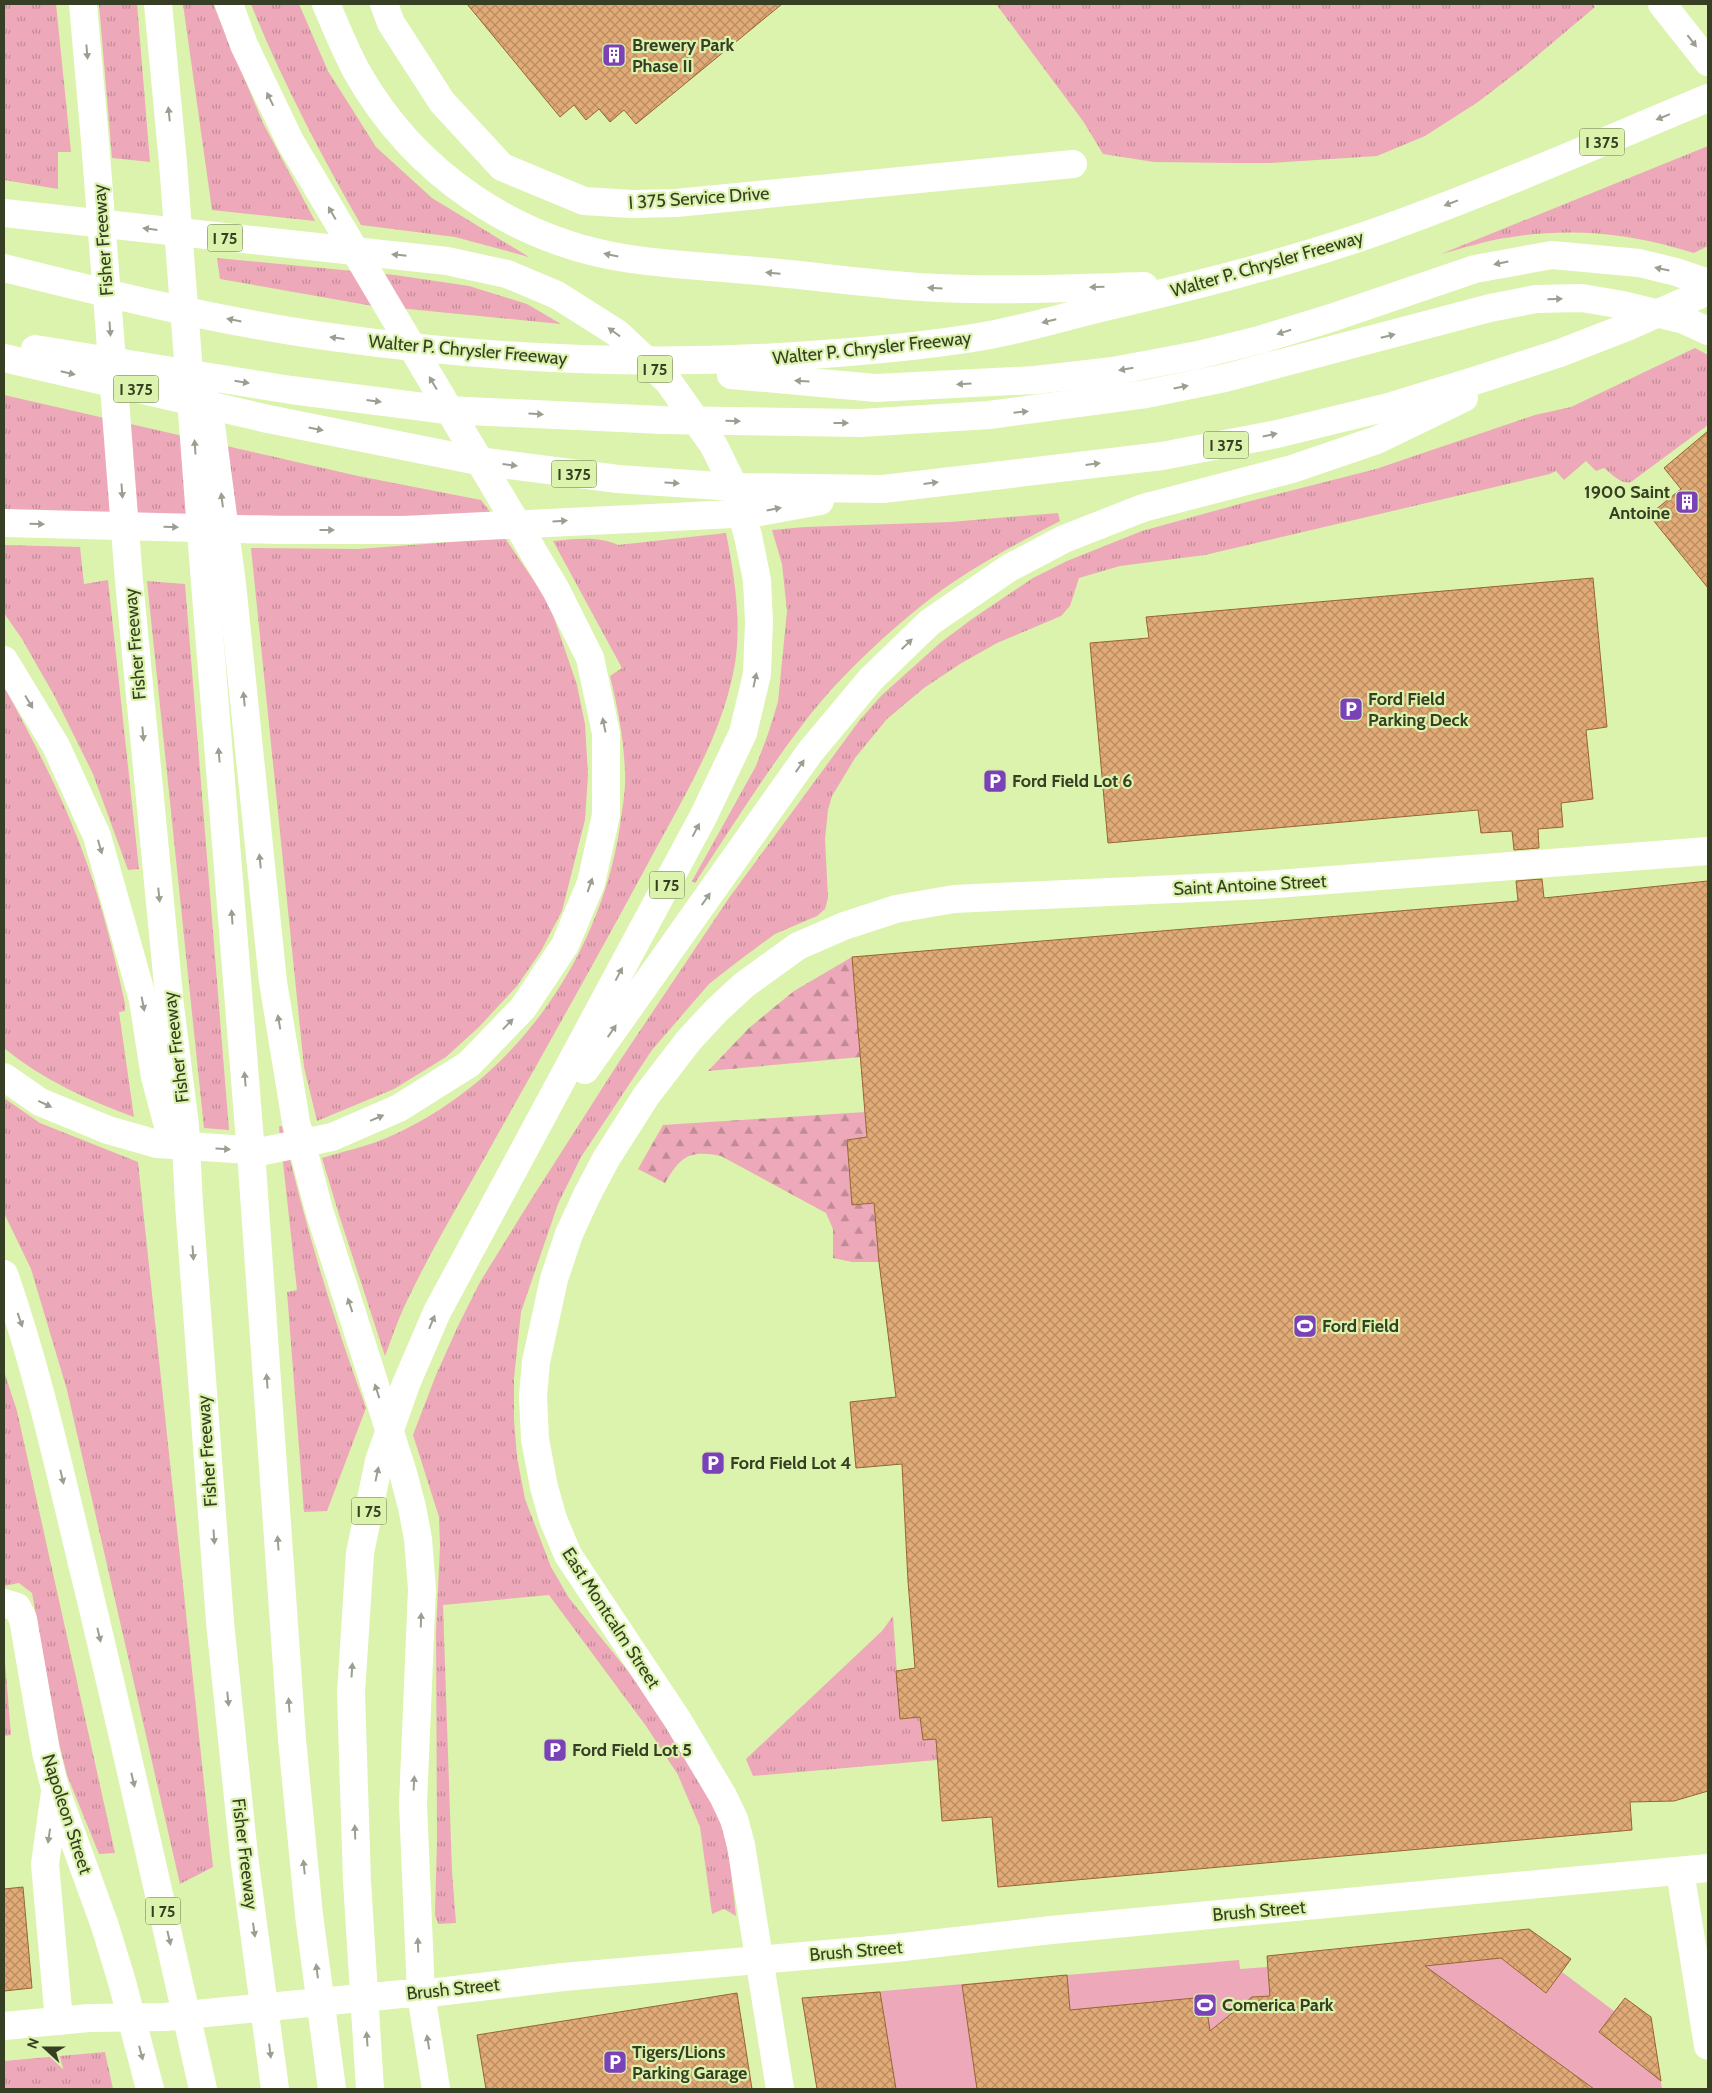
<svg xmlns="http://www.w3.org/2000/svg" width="1712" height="2093" font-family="Cabin,sans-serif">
	<defs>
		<pattern id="grass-tufts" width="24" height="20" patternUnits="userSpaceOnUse" patternTransform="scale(1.25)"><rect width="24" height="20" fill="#eda9b9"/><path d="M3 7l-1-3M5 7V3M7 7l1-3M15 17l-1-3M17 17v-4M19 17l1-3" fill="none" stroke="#c18b96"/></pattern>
		<pattern id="forest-firs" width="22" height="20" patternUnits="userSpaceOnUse" patternTransform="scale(1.25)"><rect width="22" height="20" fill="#eda9b9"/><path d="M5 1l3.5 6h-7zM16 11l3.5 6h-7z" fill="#c18b96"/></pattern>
		<pattern id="building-cross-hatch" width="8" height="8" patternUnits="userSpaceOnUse" patternTransform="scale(1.25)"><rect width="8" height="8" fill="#e2aa77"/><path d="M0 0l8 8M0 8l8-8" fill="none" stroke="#b88c61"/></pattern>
	</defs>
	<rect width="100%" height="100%" fill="#dbf3ad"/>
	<g fill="url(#grass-tufts)">
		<polygon points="4,4 56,4 71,152 58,152 58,189 4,180"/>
		<polygon points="99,4 137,4 150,162 112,158"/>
		<polygon points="183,4 213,4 263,123 315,221 212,210"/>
		<path d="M251,4H299L328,71L376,147L432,198L529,257L455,237L361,225C320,153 282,81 251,4Z"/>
		<polygon points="996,4 1593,4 1595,7 1525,66 1478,102 1425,136 1377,156 1271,163 1231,163 1154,162 1103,154 1083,121"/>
		<path d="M1708,146V246L1694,253C1634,234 1574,227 1512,237C1488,240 1464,248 1441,254Z"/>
		<polygon points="217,258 395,275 469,286 527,304 561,324 367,305 220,279"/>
		<path d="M1695,348L1708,355V425L1631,482C1621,485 1612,474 1604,468L1596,471L1586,461L1564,480L1556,471L1550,474L1205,555L1120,566L1079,578L1070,606L1061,616L997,643L960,664L924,688L887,719L855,758L832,796L828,810L825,839L828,898L825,909L817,916L775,934L737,962L709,984L652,1050L581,1157L558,1204L521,1312L514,1378V1420L517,1457L525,1499L551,1567L569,1598L678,1733L713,1804L724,1833L730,1863L736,1916L724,1909L712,1914L700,1827L678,1775L646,1726L549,1595L443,1605L452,1872L456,1923L438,1924L435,1915L437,1840L436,1633L440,1546L439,1517L413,1435L436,1375L458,1326L480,1282L527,1206L617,1065L729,898L859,721L882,695L940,643L972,619L1033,578L1067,561L1142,531L1243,503L1376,469L1535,415L1571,407Z"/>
		<polygon points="4,395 358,476 481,500 491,513 438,516 80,515 4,511"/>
		<path d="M1058,513L1060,521C1012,546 963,572 921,606C882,637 836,681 806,720C766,772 731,828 695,883L692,881L756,766L768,734L778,702L787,611L782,564L772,530L805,527L950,522Z"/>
		<path d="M726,533C735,577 743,630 733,674C719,743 677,808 645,869C596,960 545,1050 494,1141C465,1194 433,1246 407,1301C398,1319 392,1338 385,1356L340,1218L322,1158C345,1151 369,1146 391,1136C514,1081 600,958 620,826C622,809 626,791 625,773C624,740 618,709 610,676L622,668L553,541C575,539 598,536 618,545Z"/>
		<polygon points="505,538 549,603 577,685 585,724 588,775 585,820 562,911 541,951 517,986 479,1027 446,1057 394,1089 317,1121 304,1067 251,548 358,549"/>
		<polygon points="4,545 80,547 84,584 108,580 139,869 128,870 93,774 55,697 22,639 4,613"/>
		<polygon points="147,581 185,584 229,1130 204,1128"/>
		<path d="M4,686C28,731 52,776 71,822C96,881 112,943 125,1004V1011L119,1012L134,1117C88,1100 43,1080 4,1048Z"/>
		<polygon points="4,1098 40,1123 138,1162 213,1867 180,1884 67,1390 31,1269 4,1213"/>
		<path d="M279,1126H282C304,1221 332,1316 366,1408L327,1511L304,1512L287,1292L297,1290Z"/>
		<polygon points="4,1371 17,1411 115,1853 99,1854 67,1775 59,1743 32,1593 19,1583 4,1586"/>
		<polygon points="893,1616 900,1719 920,1717 923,1740 936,1739 937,1760 753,1776 746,1759 882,1631"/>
		<polygon points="4,1650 11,1735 4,1736"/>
		<polygon points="105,2052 113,2089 4,2089 4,2061"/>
	</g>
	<g fill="url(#forest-firs)">
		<polygon points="852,957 861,1057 708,1071 749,1028 794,991"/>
		<path d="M865,1112L867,1137L847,1140L852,1205L874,1203L879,1262H852L833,1258V1229L826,1213L721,1156C689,1150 681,1156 665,1183L638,1169L663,1125Z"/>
	</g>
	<polygon fill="#eda9b9" points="1529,1929 1571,1959 1562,1972 1614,2011 1625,1998 1651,2017 1662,2089 817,2089 802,1998 1239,1960 1240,1969 1267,1967 1267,1956"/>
	<g fill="url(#building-cross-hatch)" stroke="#976532">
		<polygon points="467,4 782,4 636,124 624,110 610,122 599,109 586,120 574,105 560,117"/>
		<polygon points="1708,431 1708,588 1649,515 1681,489 1664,468"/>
		<polygon points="1593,578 1607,727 1586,730 1593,799 1561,803 1563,827 1538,829 1539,848 1514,850 1512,831 1481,833 1478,810 1108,843 1090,643 1149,638 1146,617"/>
		<polygon points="1542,879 1544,898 1708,881 1708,1791 1674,1801 1630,1802 1632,1830 998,1887 992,1817 942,1821 936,1739 923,1740 920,1717 900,1719 896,1671 915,1668 908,1581 902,1464 856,1468 850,1402 896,1397 879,1262 874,1203 852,1205 847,1140 867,1137 852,957 1518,901 1516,881"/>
		<polygon points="23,1887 32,1988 4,1991 4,1889"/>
		<polygon points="1529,1929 1571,1959 1546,1993 1501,1958 1425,1966 1594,2089 977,2089 962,1985 1067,1975 1070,2010 1205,1997 1210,2031 1252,1997 1270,1996 1267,1956"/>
		<polygon points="880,1992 896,2089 817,2089 802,1998"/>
		<polygon points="737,1993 752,2089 486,2089 477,2035"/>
		<polygon points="1625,1998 1651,2017 1661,2081 1599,2032"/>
	</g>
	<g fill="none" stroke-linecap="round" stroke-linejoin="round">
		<g stroke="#fff" stroke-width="28">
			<polyline points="384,4 391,23 442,102 502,167 584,201 632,204 676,203 1073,164"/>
			<polyline points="4,1603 17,1607 23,1619 46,1752 55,1788 105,1926 122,1982 150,2089"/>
			<polyline points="55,1792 45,1864 59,2021"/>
			<polyline points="1680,1871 1708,2046"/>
			<polyline points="421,1994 436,2089"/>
			<polyline points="4,2026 89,2018 165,2017 402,1994 421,1994 563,1977 895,1948 1051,1930 1708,1868"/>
			<polyline points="780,2089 741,1845 734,1819 723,1796 677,1719 568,1555 553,1519 544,1487 535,1439 533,1396 536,1362 554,1279 569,1234 587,1195 606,1159 646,1096 689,1040 717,1010 744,985 798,946 844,926 896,909 954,899 1263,885 1708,851"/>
		</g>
		<polyline stroke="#fff" stroke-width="28" points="1662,4 1708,62"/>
		<g stroke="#fff" stroke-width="28">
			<polyline points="83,4 95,141 129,581 170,1006 185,1126 189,1204 220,1622 244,1856 275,2089"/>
			<polyline points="158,4 173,163 205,583 252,1166 292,1739 309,1915 332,2089"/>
			<path d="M326,4C336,27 345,50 357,72C414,173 515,242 630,259C679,266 730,268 779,273C832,278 885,286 938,288C1007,291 1076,288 1144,286"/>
			<polyline points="4,213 447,261 507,274 557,295 617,333 668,381 714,446 735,489 748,536 757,580 759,622 757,674 743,733 703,817 437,1312 406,1384 379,1461 360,1553 351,1693 357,1881 370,2089"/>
			<path d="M4,268C112,295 221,322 331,337C495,360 659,367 824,354C879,350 935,345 990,335C1027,328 1064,317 1101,308C1193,286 1284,264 1373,233C1486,193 1597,144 1708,98"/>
			<polyline points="35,349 291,390 447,410 662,420 860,423 989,415 1146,394 1225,378 1490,308 1536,299 1582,298 1623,305 1684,320 1708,331"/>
			<polyline points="4,358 268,419 478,461 618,479 734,487 883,489 1162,456 1277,434 1392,406 1474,381 1560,353 1627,327 1708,291"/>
			<polyline points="731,375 876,388 1035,380 1113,371 1198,355 1259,340 1331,318 1475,269 1552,255 1639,263 1676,272 1708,283"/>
			<polyline points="208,402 232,584 273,982 296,1122 319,1210 403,1473 412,1507 418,1539 422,1589 413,1804 421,1994"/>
			<polyline points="4,523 279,530 404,530 754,513 820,501"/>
			<polyline points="4,660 56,746 97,836 143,1000 155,1077 173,1145"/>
			<polyline points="585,1070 810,752 871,679 930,622 1009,568 1064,539 1143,508 1292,469 1377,440 1464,398"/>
			<polyline points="4,1077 40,1102 108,1130 157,1144 264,1151 332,1137 399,1108 469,1064 523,1008 565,945 591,883 606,815 606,733 590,658 556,590 291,143 244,45 229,4"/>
			<path d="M4,1274C40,1377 62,1482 88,1588C128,1754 165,1922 203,2089"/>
		</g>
	</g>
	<defs><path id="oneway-solid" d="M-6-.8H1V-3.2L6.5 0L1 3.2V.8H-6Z" transform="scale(1.25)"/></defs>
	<g fill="#9a9f91">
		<use href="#oneway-solid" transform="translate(1692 41) rotate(52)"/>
		<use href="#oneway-solid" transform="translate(87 52) rotate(85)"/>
		<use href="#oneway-solid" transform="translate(270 99) rotate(-116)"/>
		<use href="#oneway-solid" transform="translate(169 114) rotate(-96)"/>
		<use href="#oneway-solid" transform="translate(1663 117) rotate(158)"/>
		<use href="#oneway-solid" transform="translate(1451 203) rotate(159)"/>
		<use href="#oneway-solid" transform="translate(332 213) rotate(-120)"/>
		<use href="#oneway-solid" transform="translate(150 229) rotate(-173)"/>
		<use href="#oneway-solid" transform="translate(399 255) rotate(-174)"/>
		<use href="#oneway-solid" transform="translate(611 255) rotate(-168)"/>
		<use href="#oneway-solid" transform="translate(1501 263) rotate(168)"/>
		<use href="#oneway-solid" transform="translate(1662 269) rotate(-168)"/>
		<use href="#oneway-solid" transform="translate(773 273) rotate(-175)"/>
		<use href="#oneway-solid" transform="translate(1097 287) rotate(179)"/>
		<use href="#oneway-solid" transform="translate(935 288) rotate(-177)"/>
		<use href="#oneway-solid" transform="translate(1555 299) rotate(-1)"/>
		<use href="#oneway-solid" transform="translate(234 320) rotate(-169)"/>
		<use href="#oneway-solid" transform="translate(1049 321) rotate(166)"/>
		<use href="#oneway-solid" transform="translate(110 329) rotate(86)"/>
		<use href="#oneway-solid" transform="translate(614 332) rotate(-144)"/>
		<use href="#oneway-solid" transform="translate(1284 332) rotate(163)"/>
		<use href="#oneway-solid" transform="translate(1388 336) rotate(-14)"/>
		<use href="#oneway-solid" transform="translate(337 338) rotate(-173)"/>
		<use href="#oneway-solid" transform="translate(1126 369) rotate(170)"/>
		<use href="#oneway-solid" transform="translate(68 373) rotate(13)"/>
		<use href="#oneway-solid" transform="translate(802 381) rotate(-177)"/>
		<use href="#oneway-solid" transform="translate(242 382) rotate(9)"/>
		<use href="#oneway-solid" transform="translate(433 383) rotate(-121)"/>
		<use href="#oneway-solid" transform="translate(964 384) rotate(177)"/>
		<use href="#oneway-solid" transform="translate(1181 387) rotate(-11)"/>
		<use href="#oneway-solid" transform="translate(374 401) rotate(7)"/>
		<use href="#oneway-solid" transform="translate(1021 412) rotate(-6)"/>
		<use href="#oneway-solid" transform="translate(536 414) rotate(3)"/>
		<use href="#oneway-solid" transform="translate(733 421) rotate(1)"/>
		<use href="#oneway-solid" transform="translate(841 423)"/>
		<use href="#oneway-solid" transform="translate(316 429) rotate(11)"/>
		<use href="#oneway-solid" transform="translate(1270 435) rotate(-12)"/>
		<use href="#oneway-solid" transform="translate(195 447) rotate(-94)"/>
		<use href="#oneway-solid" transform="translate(1093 464) rotate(-7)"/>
		<use href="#oneway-solid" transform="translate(510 465) rotate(7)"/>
		<use href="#oneway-solid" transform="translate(672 483) rotate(4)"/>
		<use href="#oneway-solid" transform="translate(931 483) rotate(-7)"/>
		<use href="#oneway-solid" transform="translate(122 491) rotate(86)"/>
		<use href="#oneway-solid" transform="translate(222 500) rotate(-97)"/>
		<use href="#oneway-solid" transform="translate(774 509) rotate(-11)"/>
		<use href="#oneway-solid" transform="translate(560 521) rotate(-3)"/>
		<use href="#oneway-solid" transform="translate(37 524) rotate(1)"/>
		<use href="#oneway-solid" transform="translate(171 527) rotate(1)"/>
		<use href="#oneway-solid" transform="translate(327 530)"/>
		<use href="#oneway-solid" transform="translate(907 644) rotate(-44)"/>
		<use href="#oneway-solid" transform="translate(755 680) rotate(-78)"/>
		<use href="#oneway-solid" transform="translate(244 699) rotate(-96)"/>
		<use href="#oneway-solid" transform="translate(29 702) rotate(59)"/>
		<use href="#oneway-solid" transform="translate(604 725) rotate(-102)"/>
		<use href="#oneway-solid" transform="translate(143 734) rotate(85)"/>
		<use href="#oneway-solid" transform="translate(219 755) rotate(-95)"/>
		<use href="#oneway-solid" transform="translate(800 766) rotate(-55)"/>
		<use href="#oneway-solid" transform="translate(696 830) rotate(-62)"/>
		<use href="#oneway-solid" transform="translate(100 847) rotate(74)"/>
		<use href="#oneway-solid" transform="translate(260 861) rotate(-96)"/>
		<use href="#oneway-solid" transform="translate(590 885) rotate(-71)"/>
		<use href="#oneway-solid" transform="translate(159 895) rotate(84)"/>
		<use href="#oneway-solid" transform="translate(706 899) rotate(-55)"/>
		<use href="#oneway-solid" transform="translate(232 917) rotate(-94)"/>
		<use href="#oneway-solid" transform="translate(619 974) rotate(-62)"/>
		<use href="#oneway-solid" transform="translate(143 1004) rotate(79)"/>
		<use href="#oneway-solid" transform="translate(279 1022) rotate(-100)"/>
		<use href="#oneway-solid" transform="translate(508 1024) rotate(-46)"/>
		<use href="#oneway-solid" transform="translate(612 1031) rotate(-55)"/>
		<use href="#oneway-solid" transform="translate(245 1079) rotate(-95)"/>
		<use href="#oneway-solid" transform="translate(45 1104) rotate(25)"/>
		<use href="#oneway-solid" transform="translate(377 1118) rotate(-23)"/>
		<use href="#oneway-solid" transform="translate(223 1149) rotate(3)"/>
		<use href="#oneway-solid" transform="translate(193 1253) rotate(86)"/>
		<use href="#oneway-solid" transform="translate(350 1305) rotate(-108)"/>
		<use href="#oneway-solid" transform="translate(20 1320) rotate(71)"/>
		<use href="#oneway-solid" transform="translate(432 1322) rotate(-67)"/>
		<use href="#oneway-solid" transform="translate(267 1381) rotate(-94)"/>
		<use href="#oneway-solid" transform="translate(377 1391) rotate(-108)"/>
		<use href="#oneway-solid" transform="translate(377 1474) rotate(-78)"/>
		<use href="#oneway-solid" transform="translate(62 1477) rotate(77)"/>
		<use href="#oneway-solid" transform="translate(214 1537) rotate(86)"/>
		<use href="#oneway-solid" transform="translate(278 1543) rotate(-94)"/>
		<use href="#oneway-solid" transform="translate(421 1620) rotate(-88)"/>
		<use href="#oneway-solid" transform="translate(99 1635) rotate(77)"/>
		<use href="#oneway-solid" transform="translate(352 1670) rotate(-86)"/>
		<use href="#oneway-solid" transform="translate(228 1699) rotate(84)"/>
		<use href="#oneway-solid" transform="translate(289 1705) rotate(-94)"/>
		<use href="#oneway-solid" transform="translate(133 1780) rotate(77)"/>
		<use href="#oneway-solid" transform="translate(414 1783) rotate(-87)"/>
		<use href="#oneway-solid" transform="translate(355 1832) rotate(-92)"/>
		<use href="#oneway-solid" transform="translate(49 1836) rotate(98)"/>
		<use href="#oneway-solid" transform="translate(304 1867) rotate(-96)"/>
		<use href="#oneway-solid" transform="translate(254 1930) rotate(82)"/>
		<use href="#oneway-solid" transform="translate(169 1938) rotate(77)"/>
		<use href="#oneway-solid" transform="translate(418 1945) rotate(-92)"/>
		<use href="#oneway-solid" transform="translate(317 1971) rotate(-97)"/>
		<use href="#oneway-solid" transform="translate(367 2039) rotate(-94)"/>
		<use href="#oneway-solid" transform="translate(428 2042) rotate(-99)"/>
		<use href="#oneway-solid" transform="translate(270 2051) rotate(83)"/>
		<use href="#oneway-solid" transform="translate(141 2053) rotate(75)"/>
	</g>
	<defs>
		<g id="building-square" transform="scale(1.25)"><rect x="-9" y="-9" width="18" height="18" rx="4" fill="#7b41b7" stroke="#dbf3ad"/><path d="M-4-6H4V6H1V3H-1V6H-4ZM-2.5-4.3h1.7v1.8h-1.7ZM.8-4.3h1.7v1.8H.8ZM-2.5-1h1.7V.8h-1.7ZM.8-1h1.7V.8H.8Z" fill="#fff"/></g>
		<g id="parking-square" transform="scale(1.25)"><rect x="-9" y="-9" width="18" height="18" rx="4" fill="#7b41b7" stroke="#dbf3ad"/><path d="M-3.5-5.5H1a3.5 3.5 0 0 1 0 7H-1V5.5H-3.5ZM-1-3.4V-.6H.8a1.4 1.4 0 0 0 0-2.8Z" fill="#fff"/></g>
		<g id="stadium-square" transform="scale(1.25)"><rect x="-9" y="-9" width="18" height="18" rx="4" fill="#7b41b7" stroke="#dbf3ad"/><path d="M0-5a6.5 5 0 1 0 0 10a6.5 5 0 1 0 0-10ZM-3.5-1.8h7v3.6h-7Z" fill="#fff"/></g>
	</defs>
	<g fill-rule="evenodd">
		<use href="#building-square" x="614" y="55"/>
		<use href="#building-square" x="1687" y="502"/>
		<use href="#parking-square" x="1351" y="709"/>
		<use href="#parking-square" x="995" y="781"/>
		<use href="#stadium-square" x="1305" y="1326"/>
		<use href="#parking-square" x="713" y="1463"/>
		<use href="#parking-square" x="555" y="1750"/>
		<use href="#stadium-square" x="1205" y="2005"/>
		<use href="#parking-square" x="615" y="2062"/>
	</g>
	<g text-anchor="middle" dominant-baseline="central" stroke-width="4.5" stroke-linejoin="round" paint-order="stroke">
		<g fill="#dbf3ad" stroke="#68754c" stroke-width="1">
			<rect x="1579.5" y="128.5" width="45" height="27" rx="4"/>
			<rect x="207.5" y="224.5" width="35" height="27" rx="4"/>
			<rect x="637.5" y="355.5" width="35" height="27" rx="4"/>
			<rect x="113.5" y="375.5" width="45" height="27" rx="4"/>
			<rect x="1203.5" y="431.5" width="45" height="27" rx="4"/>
			<rect x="551.5" y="460.5" width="45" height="27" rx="4"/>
			<rect x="649.5" y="871.5" width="35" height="27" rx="4"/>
			<rect x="351.5" y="1497.5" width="35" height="27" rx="4"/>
			<rect x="145.5" y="1897.5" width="35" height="27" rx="4"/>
		</g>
		<g font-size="16" font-weight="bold" fill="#363f23">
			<text x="1602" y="142">I 375</text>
			<text x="225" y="238">I 75</text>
			<text x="655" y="369">I 75</text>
			<text x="136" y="389">I 375</text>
			<text x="1226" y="445">I 375</text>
			<text x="574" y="474">I 375</text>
			<text x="667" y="885">I 75</text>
			<text x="369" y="1511">I 75</text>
			<text x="163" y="1911">I 75</text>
		</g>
		<g font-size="18" font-weight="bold" fill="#363f23" stroke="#dbf3ad" text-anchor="start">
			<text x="632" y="45">Brewery Park<tspan x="632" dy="21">Phase II</tspan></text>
			<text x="1670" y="492" text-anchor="end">1900 Saint<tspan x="1670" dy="21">Antoine</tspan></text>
			<text x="1368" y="699">Ford Field<tspan x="1368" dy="21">Parking Deck</tspan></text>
			<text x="1012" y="781">Ford Field Lot 6</text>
			<text x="1322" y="1326">Ford Field</text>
			<text x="730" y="1463">Ford Field Lot 4</text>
			<text x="572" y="1750">Ford Field Lot 5</text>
			<text x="1222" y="2005">Comerica Park</text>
			<text x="632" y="2052">Tigers/Lions<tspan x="632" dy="21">Parking Garage</tspan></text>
		</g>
		<g font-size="18" fill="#363f23" stroke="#dbf3ad">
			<text transform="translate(699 198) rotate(-4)">I 375 Service Drive</text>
			<text transform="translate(103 240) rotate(-94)">Fisher Freeway</text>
			<text transform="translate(1267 264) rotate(-16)">Walter P. Chrysler Freeway</text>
			<text transform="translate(872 348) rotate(-6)">Walter P. Chrysler Freeway</text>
			<text transform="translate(468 350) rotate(5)">Walter P. Chrysler Freeway</text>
			<text transform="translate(135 644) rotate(-95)">Fisher Freeway</text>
			<text transform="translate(1250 885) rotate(-3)">Saint Antoine Street</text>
			<text transform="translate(176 1047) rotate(-97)">Fisher Freeway</text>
			<text transform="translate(207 1451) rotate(-94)">Fisher Freeway</text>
			<text transform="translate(611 1618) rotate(57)">East Montcalm Street</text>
			<text transform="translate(67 1814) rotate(72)">Napoleon Street</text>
			<text transform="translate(245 1854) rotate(83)">Fisher Freeway</text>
			<text transform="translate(1259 1911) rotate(-5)">Brush Street</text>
			<text transform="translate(856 1951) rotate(-5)">Brush Street</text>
			<text transform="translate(453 1989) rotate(-6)">Brush Street</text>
		</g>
	</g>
	<rect width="1712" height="2093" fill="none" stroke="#363f23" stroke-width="10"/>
	<g transform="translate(45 2048) rotate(291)" stroke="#dbf3ad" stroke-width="4" paint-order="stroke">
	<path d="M0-4L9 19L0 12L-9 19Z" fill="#363f23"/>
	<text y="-8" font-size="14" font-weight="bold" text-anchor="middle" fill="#363f23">N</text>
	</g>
</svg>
